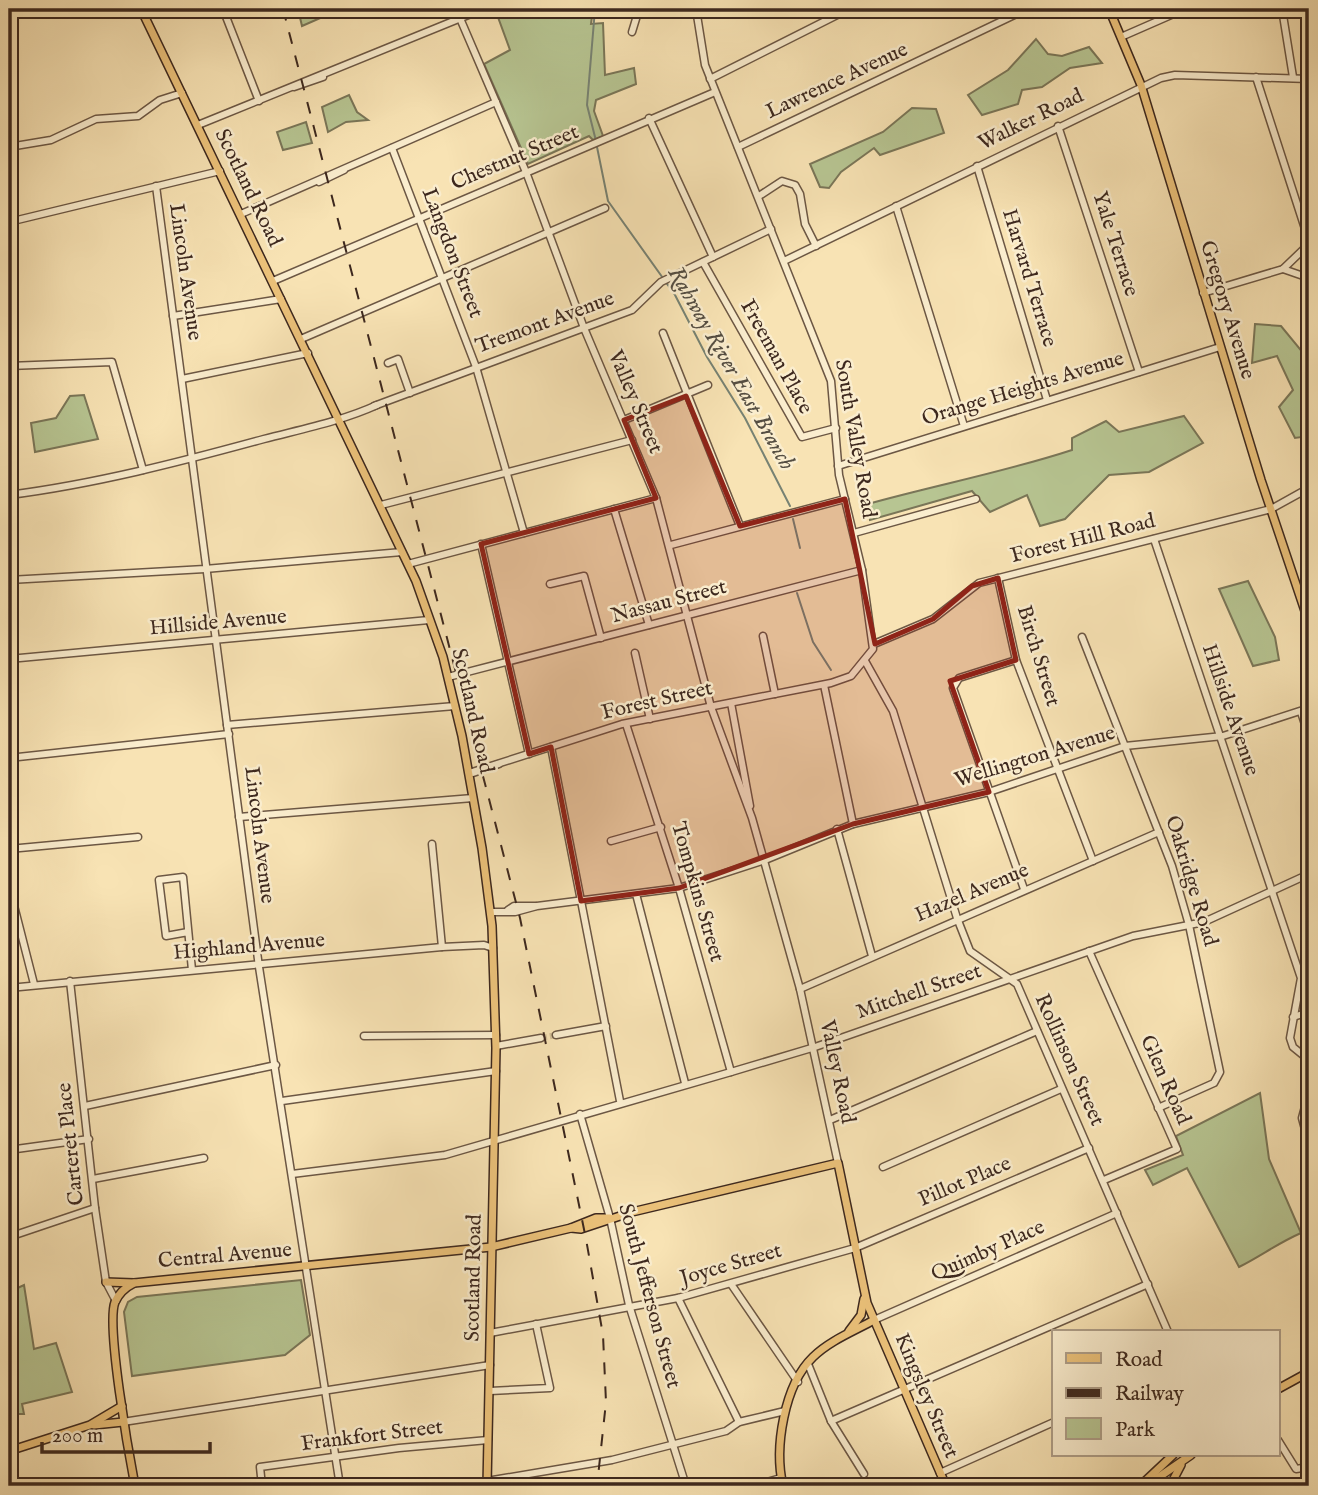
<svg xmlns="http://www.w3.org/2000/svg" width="1318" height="1495" font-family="'IM FELL English',serif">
	<rect width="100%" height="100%" fill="#f8e3b4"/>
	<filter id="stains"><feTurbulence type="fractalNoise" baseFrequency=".00286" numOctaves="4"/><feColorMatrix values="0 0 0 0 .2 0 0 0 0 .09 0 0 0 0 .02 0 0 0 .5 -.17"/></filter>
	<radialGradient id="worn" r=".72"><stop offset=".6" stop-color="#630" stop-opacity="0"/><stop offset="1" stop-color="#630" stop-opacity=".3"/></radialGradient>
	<g fill="#b7c592" stroke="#7a7658" stroke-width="2">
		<polygon points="298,9 327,11 325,16 302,26"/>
		<polygon points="495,9 593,9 591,24 603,23 605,75 634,68 636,84 596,100 594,111 603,136 593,140 589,136 528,164 484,64 510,50"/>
		<polygon points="1036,39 1048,54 1062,56 1089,47 1102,63 1070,68 1042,87 1022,90 1018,104 982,115 968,95 1008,70"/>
		<polygon points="349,95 357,112 368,120 346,122 328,132 322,107"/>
		<polygon points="912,108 936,109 944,133 880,155 874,148 841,172 829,188 820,187 810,164 883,132"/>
		<polygon points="306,122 312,143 283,150 277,132"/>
		<polygon points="1255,324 1281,326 1309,360 1309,436 1295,438 1279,407 1293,390 1277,356 1252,363"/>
		<polygon points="84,395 98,439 35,452 31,423 56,418 70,396"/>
		<path d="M1184,416L1203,443L1149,472L1109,475L1065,519L1040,526L1027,495L990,512L972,491L870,520L868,504C936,485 1005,472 1072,450V438L1106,421L1119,432Z"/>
		<polygon points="1248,581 1275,637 1279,660 1253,666 1219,589"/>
		<path d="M1260,1093L1269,1159L1301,1233C1278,1243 1261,1256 1239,1267L1187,1168L1153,1185L1145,1170L1183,1155L1176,1136Z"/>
		<polygon points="301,1280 310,1335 285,1355 132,1376 124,1312 128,1302 137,1297"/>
		<polygon points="24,1285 34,1349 56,1343 72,1392 22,1404 24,1414 14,1414 9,1402 9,1292"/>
	</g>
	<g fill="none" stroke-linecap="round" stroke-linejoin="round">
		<g stroke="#778273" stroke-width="2">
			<polyline points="595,9 587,105 596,141"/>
			<polyline points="597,147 608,201 675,295 707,357 745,418 790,506"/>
			<polyline points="793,519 800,548"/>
			<polyline points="797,593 813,642 831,670"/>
		</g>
		<polyline stroke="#d3be96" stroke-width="6" stroke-dasharray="6 3" stroke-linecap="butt" points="541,1038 556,1035"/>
		<g stroke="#6c5744" stroke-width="9">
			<g id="minor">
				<polyline points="223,9 259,101"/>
				<polyline points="456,9 526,172 584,328 656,498 711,707 752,818 800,989 838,1163"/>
				<polyline points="1282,9 1293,77"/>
				<polyline points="632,32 639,9"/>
				<polyline points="1121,37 1185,9"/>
				<polyline points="1256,77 1309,241"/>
				<polyline points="710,79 849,9"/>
				<polyline points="294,87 323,77"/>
				<polyline points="649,118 713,257"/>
				<polyline points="198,125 483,9"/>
				<polyline points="1058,126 1139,372"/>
				<polyline points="9,147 51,140 96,119 138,116 160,100 182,93"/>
				<polyline points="738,147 1027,9"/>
				<polyline points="392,148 476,367 524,533"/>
				<polyline points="977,166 1047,400"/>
				<polyline points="319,182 344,170"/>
				<polyline points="156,186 259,967 340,1486"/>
				<polyline points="759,196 782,181 795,185 800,194 805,224 816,246"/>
				<polyline points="896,206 964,426"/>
				<polyline points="241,214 496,102"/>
				<polyline points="9,222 220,171"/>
				<polyline points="784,261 1161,78 1175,75 1309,79"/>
				<polyline points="703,262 802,437 836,428"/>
				<polyline points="1283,269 1309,278"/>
				<polyline points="273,281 715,92"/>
				<polyline points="1203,293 1283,269 1309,244"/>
				<polyline points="173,316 281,299"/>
				<polyline points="663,333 740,526"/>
				<polyline points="301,339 605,208"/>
				<polyline points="388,363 398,359 410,393"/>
				<polyline points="9,366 112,362 143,470"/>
				<polyline points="182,379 308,353"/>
				<polyline points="374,406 632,310 661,282 771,229"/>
				<polyline points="624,420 708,385"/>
				<polyline points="838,466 1220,347"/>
				<path d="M9,495C95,484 180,462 264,439C302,429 342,421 377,405"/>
				<polyline points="381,505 632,440"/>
				<polyline points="614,509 649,625"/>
				<polyline points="854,533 976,499"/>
				<polyline points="1154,539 1301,978 1290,1038 1293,1047 1309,1060"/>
				<polyline points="481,544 529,754"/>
				<polyline points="671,545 845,499"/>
				<polyline points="408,564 656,498"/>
				<polyline points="998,578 1016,660 1093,861"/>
				<polyline points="9,580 205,569 402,552"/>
				<polyline points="550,584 584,576 601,638"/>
				<polyline points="763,636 775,694"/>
				<polyline points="1082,637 1172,866 1189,925 1220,1072 1214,1083 1158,1108"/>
				<polyline points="874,644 933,619 979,583 1271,509 1309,488"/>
				<polyline points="635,653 650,719"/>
				<polyline points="9,659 429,620"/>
				<polyline points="1016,660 959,678 953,688 1024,889"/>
				<polyline points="865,661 893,711 957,918 970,951 1017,984 1168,1332"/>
				<polyline points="448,677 862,570"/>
				<polyline points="824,685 853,824"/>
				<polyline points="731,703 750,806"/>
				<polyline points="1301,712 1309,737"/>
				<polyline points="626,724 679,888 731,1072"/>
				<polyline points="227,725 455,706"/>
				<polyline points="551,747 620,1101"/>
				<polyline points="9,758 229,734"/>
				<polyline points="469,773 622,724 831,683 851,676 873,649 862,570 839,475 831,381 705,65 696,9"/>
				<polyline points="473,773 499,764"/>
				<polyline points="239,817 473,798"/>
				<polyline points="837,829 872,956"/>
				<polyline points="611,841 661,827"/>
				<polyline points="432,844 442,947"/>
				<polyline points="9,849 138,837"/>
				<polyline points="9,886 34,984"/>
				<polyline points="636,894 685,1083"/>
				<polyline points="508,910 514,906 535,906"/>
				<polyline points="491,912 515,912 537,906 679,888 765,860 853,824 989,792 1125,746 1223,736 1309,708"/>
				<polyline points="188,932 166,936 159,880 183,877 192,970"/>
				<polyline points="1089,951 1177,1149 1104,1180"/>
				<polyline points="70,981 95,1208 106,1282 116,1301"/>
				<polyline points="9,988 442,947 484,945 493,948"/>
				<polyline points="800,989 1159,832"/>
				<polyline points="1293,1017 1309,1012"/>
				<polyline points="556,1035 606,1026"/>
				<polyline points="364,1036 496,1035"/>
				<polyline points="496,1046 541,1038"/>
				<polyline points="1309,1092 1302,1118 1309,1144"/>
				<polyline points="282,1101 496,1071"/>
				<polyline points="85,1106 276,1065"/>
				<polyline points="580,1114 610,1218 629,1305 686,1486"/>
				<polyline points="830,1120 1037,1031"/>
				<polyline points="9,1150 89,1139"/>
				<polyline points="883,1167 1061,1089"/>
				<polyline points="292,1174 445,1155 731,1072 815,1047 1133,936 1204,922 1309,874"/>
				<polyline points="93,1179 204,1158"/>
				<polyline points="9,1237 95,1208"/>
				<polyline points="731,1284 798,1382"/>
				<polyline points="678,1298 739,1422"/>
				<polyline points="874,1320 1117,1213"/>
				<polyline points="490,1333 678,1298 855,1248 1089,1148"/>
				<polyline points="808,1364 831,1421 864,1474"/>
				<polyline points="490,1391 550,1388 536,1324"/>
				<polyline points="831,1421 1148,1284"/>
				<polyline points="123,1422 490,1365"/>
				<polyline points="1278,1440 1296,1469 1309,1467"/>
				<polyline points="940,1473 1054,1422"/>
				<polyline points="487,1481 612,1460 726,1431 739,1422 785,1411"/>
				<polyline points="262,1486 260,1467 399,1448 488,1440"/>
				<polyline points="753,1486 781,1478"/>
			</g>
		</g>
		<g stroke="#3d281e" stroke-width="10">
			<g id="major">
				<polyline points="141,9 416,581 443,657 462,736 482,848 492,926 496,1048 487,1486"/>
				<polyline points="1109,9 1141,85 1261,480 1309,623"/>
				<polyline points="571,1228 581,1229 632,1212 838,1163 867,1303 946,1486"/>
				<polyline points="106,1282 134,1283"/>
				<polyline points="849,1331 861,1315 864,1299"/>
				<polyline points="1278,1389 1309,1372"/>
				<polyline points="94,1425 123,1422"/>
				<polyline points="9,1451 90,1425 122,1406"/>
				<path d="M135,1486C129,1455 106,1325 115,1302C119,1293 126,1287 134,1283L491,1247L571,1228L596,1218H610"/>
				<path d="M783,1486C774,1448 784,1385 813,1357C829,1341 854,1331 874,1320"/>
				<polyline points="1140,1486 1173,1455"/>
				<polyline points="1146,1486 1191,1455"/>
				<polyline points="1170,1486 1181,1465"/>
			</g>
		</g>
		<use href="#minor" stroke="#faedce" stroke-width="6"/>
		<use href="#major" stroke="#ecc27a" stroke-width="7"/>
		<polyline stroke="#3d281e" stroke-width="2" stroke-dasharray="12 12" stroke-linecap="butt" points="283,9 520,918 586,1239 603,1335 606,1402 597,1486"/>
	</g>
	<path fill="#8f2418" fill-opacity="0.2" stroke="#8f2418" stroke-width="5" stroke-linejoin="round" d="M686,396L740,526L845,499L875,644L933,619L972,586L998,578L1016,660L950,681L989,792L853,824L679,888L581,901L551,747L529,754L481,544L656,498L624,420Z"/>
	<g text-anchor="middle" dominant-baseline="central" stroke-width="5" stroke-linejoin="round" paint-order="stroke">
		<g font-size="21" fill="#3d281e" stroke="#faedce">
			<text transform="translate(837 81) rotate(-25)">Lawrence Avenue</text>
			<text transform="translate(1031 120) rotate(-26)">Walker Road</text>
			<text transform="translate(515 158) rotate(-23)">Chestnut Street</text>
			<text transform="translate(248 188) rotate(64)">Scotland Road</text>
			<text transform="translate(1115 244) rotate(72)">Yale Terrace</text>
			<text transform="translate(452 253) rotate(69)">Langdon Street</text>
			<text transform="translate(185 272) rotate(82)">Lincoln Avenue</text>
			<text transform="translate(1029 278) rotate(73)">Harvard Terrace</text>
			<text transform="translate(1227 310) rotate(73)">Gregory Avenue</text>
			<text transform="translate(545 323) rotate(-20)">Tremont Avenue</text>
			<text transform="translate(776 357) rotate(61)">Freeman Place</text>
			<text transform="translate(1023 389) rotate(-17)">Orange Heights Avenue</text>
			<text transform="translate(635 402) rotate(67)">Valley Street</text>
			<text transform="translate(855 439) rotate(80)">South Valley Road</text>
			<text transform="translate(1083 539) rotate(-14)">Forest Hill Road</text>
			<text transform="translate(669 602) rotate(-15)">Nassau Street</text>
			<text transform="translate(218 623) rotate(-5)">Hillside Avenue</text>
			<text transform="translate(1038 656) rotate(73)">Birch Street</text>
			<text transform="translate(657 701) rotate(-13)">Forest Street</text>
			<text transform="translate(1230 710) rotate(71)">Hillside Avenue</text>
			<text transform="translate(472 711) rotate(77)">Scotland Road</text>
			<text transform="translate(1035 757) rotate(-17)">Wellington Avenue</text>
			<text transform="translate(259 835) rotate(83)">Lincoln Avenue</text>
			<text transform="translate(1191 881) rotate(73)">Oakridge Road</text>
			<text transform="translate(697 892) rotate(74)">Tompkins Street</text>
			<text transform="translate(972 893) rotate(-23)">Hazel Avenue</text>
			<text transform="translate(249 947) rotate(-5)">Highland Avenue</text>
			<text transform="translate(919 992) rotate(-19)">Mitchell Street</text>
			<text transform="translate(1069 1060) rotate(66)">Rollinson Street</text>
			<text transform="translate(837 1072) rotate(78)">Valley Road</text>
			<text transform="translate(1165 1080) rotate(66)">Glen Road</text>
			<text transform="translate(71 1144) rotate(-96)">Carteret Place</text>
			<text transform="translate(965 1182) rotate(-23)">Pillot Place</text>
			<text transform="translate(988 1251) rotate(-24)">Quimby Place</text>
			<text transform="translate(225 1256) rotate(-5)">Central Avenue</text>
			<text transform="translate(731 1265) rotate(-16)">Joyce Street</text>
			<text transform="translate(474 1278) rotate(-89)">Scotland Road</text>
			<text transform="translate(649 1296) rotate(75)">South Jefferson Street</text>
			<text transform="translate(926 1396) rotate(67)">Kingsley Street</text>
			<text transform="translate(372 1436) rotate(-7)">Frankfort Street</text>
		</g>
		<g font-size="23" font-style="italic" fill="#554e42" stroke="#faedce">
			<text transform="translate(731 368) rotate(60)">Rahway River East Branch</text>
		</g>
	</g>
	<rect width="1318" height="1495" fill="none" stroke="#f8e3b4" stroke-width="35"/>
	<rect x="10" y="10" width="1297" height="1474" fill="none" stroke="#3d281e" stroke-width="3.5"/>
	<rect x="18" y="18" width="1283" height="1460" fill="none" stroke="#3d281e" stroke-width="2"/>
	<rect x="1052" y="1330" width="228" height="126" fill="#faedce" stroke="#ae9e88" stroke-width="2"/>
	<rect x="1066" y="1353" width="35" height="10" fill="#ecc27a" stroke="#ae9e88" stroke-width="2"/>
	<text x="1115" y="1366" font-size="21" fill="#3d281e">Road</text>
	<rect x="1066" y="1388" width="35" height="10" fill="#3d281e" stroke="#ae9e88" stroke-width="2"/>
	<text x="1115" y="1400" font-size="21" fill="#3d281e">Railway</text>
	<rect x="1066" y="1418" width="35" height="21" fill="#b7c592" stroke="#ae9e88" stroke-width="2"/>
	<text x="1115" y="1436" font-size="21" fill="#3d281e">Park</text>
	<path d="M42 1442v10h168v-10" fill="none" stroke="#3d281e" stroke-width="3.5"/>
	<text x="52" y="1442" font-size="21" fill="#3d281e" stroke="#faedce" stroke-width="5" paint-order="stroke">200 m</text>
	<rect width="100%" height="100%" filter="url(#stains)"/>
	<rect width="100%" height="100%" fill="url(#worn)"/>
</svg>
